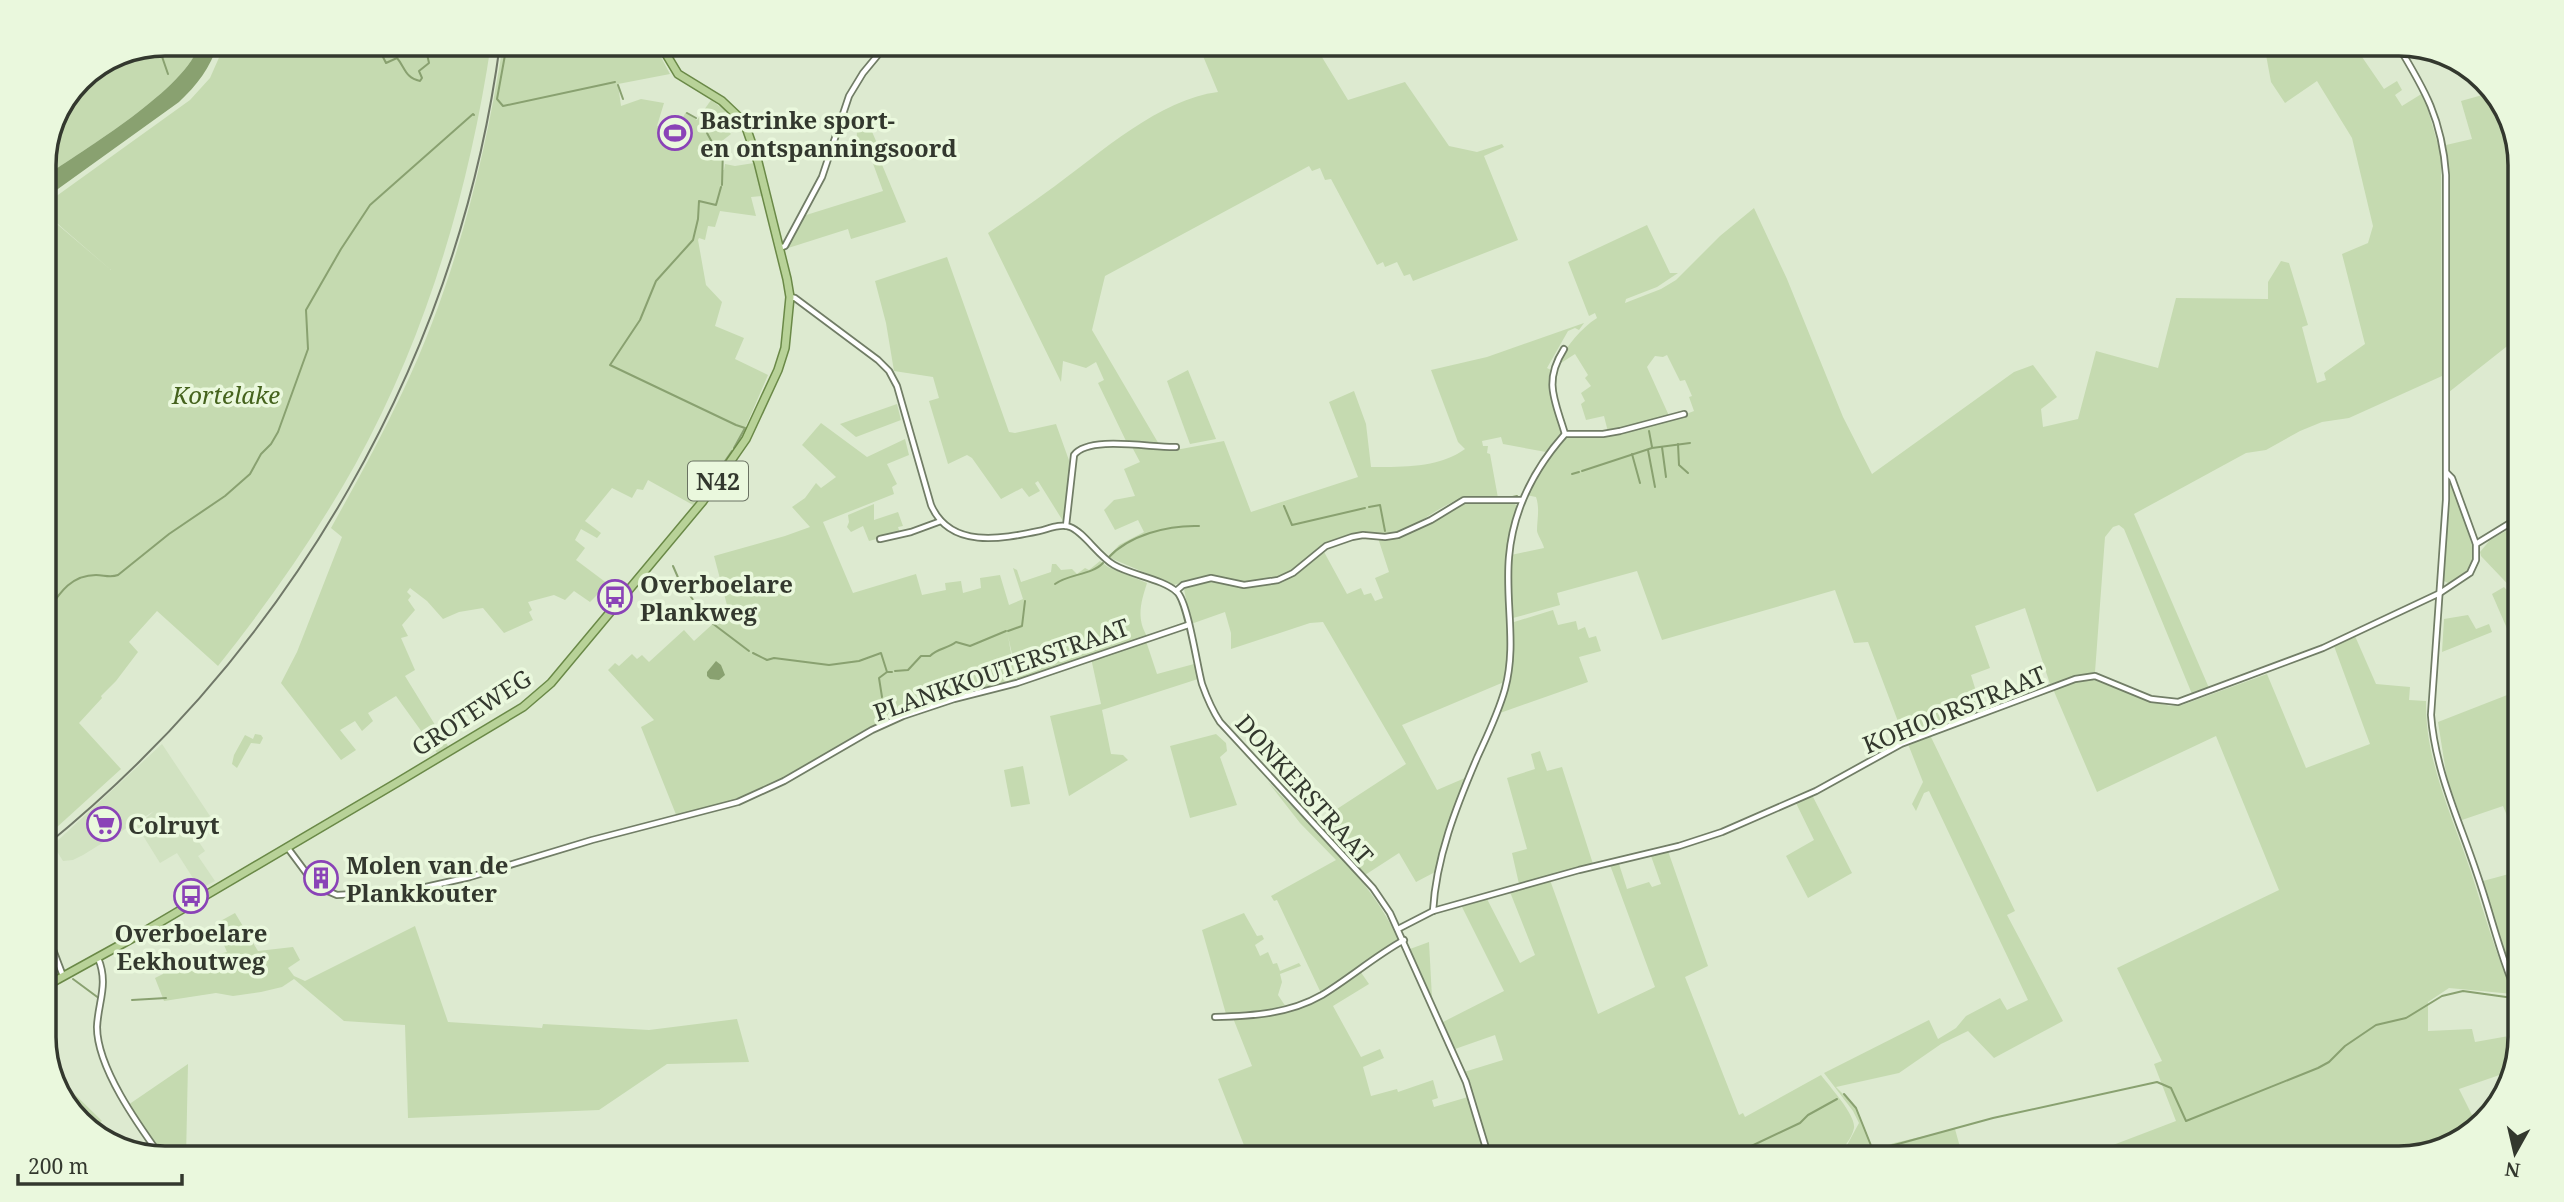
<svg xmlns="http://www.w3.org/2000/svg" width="2564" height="1202" font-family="'Noto Serif',serif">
	<rect width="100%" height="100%" fill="#ddead0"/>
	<polygon fill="#d1e2c1" points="162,744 210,816 190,829 205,851 198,856 215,881 200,889 177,853 160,863 137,826 154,811 83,855 73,860 63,861 53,845"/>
	<g fill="#c5dab0">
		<path d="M165,44H199C189,87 82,151 44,177V157L80,79L119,53Z"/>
		<path d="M225,44H491C469,190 427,335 355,465C315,536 269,602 218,666L157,611L129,642L138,652L116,681L101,696L102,698L79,723L121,769L56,828L44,814V213L111,270L44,212V205L190,100L210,78Z"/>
		<path d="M503,44H654L670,74L618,84L621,106L641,99L664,103L657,126L674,132L686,112L697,120L711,100L726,111L718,119L731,134L718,144L722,155V170H724L725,164L735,166L754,163L762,196L751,197L756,216L720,211L715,227L708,226L705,240L699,238L698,240L706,285L722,302L715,326L744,338L735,359L768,375L740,440L693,505L648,480L643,490L637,489L632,498L612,488L585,521L601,533L597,538L581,529L575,540L585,548L576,560L608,584L590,602L574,591L565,600L554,595L528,602L532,610L529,612L533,620L504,633L483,608L459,612L443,619L427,601L410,588L407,592L411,596L408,600L415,610L402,625L408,636L401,638L415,670L405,676L448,746L437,753L396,696L368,713L373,721L362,731L355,721L340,730L356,750L341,760L281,683L297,652L342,537L331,528C356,483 381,438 403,391C454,284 485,161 503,44Z"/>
		<path d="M1198,44H1314L1348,100L1405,82L1449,146L1477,152L1502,144L1504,147L1484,156L1518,240L1413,281L1410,274L1404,276L1397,262L1385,267L1383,262L1377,265L1331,179L1325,180L1320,168L1312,171L1309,166L1105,276L1092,330L1160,446L1127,443L1098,383L1104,380L1096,362L1086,368L1063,361L1061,382L988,233C1010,218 1033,202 1055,186C1100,153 1160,99 1218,92Z"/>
		<path d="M2264,44H2369L2361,48L2363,51L2360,54L2384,89L2397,81L2402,90L2395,95L2402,106L2423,93L2441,155L2442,376L2349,418L2322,422L2300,431L2266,450L2246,453L2134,514L2209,688L2192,694L2124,529L2119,525L2113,527L2105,537L2095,672L2050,684L2025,608L1975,626L1990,668L1971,675L1982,711L1905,740L1868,642L1854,643L1835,590L1662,640L1637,571L1557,593L1560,605L1513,618L1511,555L1544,548C1543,543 1538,536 1537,531C1537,519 1540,509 1536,497L1526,495L1541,465L1564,437C1578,433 1590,437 1603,436C1634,432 1665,423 1694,411L1689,397L1692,396L1685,380L1680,381L1667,355L1663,357L1655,356L1647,367L1670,418L1608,432L1604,416L1586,420L1581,404L1585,401L1581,393L1591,386L1585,378L1588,375L1575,354L1561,363L1558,362C1568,345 1580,329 1597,318L1595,313L1589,316L1568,262L1647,225L1670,273H1678L1657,287L1626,299L1625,303L1661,289L1676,280L1720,236L1754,208L1787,279L1843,417L1872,474L2014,372L2033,365L2057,397L2041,409L2043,427L2078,419L2096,351L2158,368L2176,298L2268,299V282L2281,261L2289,263L2308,325L2302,327L2317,383L2326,380L2324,373L2365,344L2342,254L2368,243L2373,226L2352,138L2317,81L2285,103L2271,82Z"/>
		<polygon points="2493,92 2504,116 2506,116 2520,157 2520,336 2449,392 2449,182 2446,145 2472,139 2461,101"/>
		<polygon points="859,114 865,126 870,127 876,141 875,148 906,222 851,239 848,229 785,249 803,216 883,191 871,158 860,147 857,137 856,115"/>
		<polygon points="947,257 1009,432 1015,433 1056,424 1071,466 1063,521 1038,481 1035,483 1040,491 1029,497 1022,488 1001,499 972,458 967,455 948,464 929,401 939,398 933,377 894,371 886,323 875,281"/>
		<path d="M1584,323L1579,330L1575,328L1568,331L1547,368L1551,370C1546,396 1555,407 1562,431L1560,438L1546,452L1503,444L1501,437L1482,441L1483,446H1488L1487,453L1490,454L1498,498C1486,497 1472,495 1461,499C1437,506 1416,529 1388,535C1381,536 1374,533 1367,533C1341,532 1312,547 1300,570L1323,550L1347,594L1361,588L1364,595L1371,593L1375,601L1383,598L1375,578L1389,572L1378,538C1411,544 1435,513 1463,503C1477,498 1499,502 1513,502L1517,506L1507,553L1509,639L1504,682L1402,725L1437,790L1465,778L1448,823L1437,871L1416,882L1399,853L1365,875L1317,822L1406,764L1323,622L1310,623L1231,649V633L1225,612L1191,624L1184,589C1202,575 1219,584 1239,587C1246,587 1254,586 1262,586V582H1245L1216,576H1202L1174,585L1108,557L1119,545L1144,532L1138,520L1115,530L1104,510L1114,500L1135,496L1124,469L1140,462L1132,447L1181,449L1224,441L1251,512L1358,477L1329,402L1354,391L1366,424L1371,467C1403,467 1439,468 1465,449L1458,442L1431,370L1487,357Z"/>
		<polygon points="1188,370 1216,439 1190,444 1167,381"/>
		<polygon points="897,404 901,420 856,437 840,424"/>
		<path d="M821,423L867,457L905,439L909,455L887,464L897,484L892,487L894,494L823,522L853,593L916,574L922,595L946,590L945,583L961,581L963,593L981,588L980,578L1000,575L1009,605L1023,599L1013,568L1017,570L1021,582L1051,572L1052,564H1056L1061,570L1072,569L1077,574L1085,568L1089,570L1100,561L1108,567L1147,583C1141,602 1136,618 1147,636L1018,681L1008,636L1016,682L922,707L873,727L772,785L737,800L677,817L641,727L654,720L608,670L615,663L619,666L632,654L637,659L642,655L649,662L684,630L694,641L716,621L709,615L728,609L714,556L785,536L810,527L792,507L805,498L816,483L821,488L836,477L802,445Z"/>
		<path d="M2449,482L2455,490L2474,552C2473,569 2462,575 2450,584L2444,581Z"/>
		<polygon points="874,504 874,520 898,512 903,526 898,527 900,533 869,541 863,526 851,532 847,527 849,522 848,515"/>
		<polygon points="2520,523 2520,597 2481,556 2480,552 2490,540"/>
		<polygon points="2504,587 2520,605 2520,616 2512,640 2492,594"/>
		<polygon points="1553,610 1558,625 1576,621 1578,630 1585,627 1589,638 1596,636 1601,651 1579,657 1588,682 1500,713 1513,669 1514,622"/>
		<polygon points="2468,615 2476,629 2489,624 2492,632 2442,652 2444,619"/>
		<path d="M2355,636L2376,684L2410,687L2409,700L2426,701C2425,761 2452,815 2471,872C2484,913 2496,954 2513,994L2449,988L2428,1002V1031L2472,1029L2475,1042L2520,1034L2514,1070L2459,1089L2477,1125L2466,1138L2399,1158H2347L2340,1145L2308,1158H2079L2176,1121L2154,1064L2162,1061L2117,968L2279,890L2216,736L2097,792L2053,689L2080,680L2095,678L2147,701L2171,706L2182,705L2267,674L2306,768L2370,744L2334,646Z"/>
		<polygon points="1146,641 1157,674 1194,664 1198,679 1102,710 1111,754 1123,755 1128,760 1069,796 1050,716 1101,704 1091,658"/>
		<polygon points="2520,690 2520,836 2516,837 2503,806 2462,820 2447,779 2438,722"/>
		<polygon points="255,734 261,735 263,738 260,744 251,743 237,768 232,764 234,755 245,735 253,739"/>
		<polygon points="1216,734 1226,743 1227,751 1220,757 1237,805 1190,818 1170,746"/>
		<polygon points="1930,735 2015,911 2007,915 2063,1021 1994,1058 1968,1031 1941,1044 1899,1073 1836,1087 1856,1107 1873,1150 1894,1143 1955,1129 1963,1158 1938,1158 1936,1156 1929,1158 1840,1158 1859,1123 1853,1111 1824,1073 1929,1020 1938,1039 1956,1028 1966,1016 2000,998 2007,1010 2028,1000 1929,791 1924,793 1916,811 1912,804 1923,782 1908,744"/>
		<polygon points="1540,751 1547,771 1562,767 1593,864 1519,884 1512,853 1527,849 1507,778 1535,769 1531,754"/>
		<polygon points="1023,766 1030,804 1011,807 1004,770"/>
		<path d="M1268,782C1313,829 1371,879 1398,939L1322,992L1320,991L1277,900L1274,901L1271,896L1336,860L1300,823Z"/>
		<polygon points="1812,795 1852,873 1808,898 1786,856 1814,840 1796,803"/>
		<path d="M1668,851L1708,966L1685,977L1739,1115L1743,1113L1745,1117L1821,1075C1829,1086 1856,1115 1854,1128C1852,1139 1842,1149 1836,1158H1493L1464,1072L1503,1060L1495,1035L1455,1049L1443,1022L1504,991L1462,907L1487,899L1520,963L1535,955L1510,892L1550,880L1598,1014L1655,987L1610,865L1619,864L1627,889L1649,882L1652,887L1661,884L1651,856Z"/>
		<polygon points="2520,871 2520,995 2496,929 2483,881"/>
		<polygon points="235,913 258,951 293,947 300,960 288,968 294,976 305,981 415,926 448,1022 542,1028 543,1024 649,1030 737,1019 749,1062 667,1064 599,1110 408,1118 405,1025 344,1021 294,979 282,987 261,992 233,996 216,993 164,1001 155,978 163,974 160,967 170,965 172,969 197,959 227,952 215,924"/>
		<polygon points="1244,913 1257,936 1262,935 1264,939 1255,945 1260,956 1268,952 1273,964 1277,963 1280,971 1299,963 1301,966 1280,974 1282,982 1278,995 1286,1007 1260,1013 1226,1014 1202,930"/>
		<polygon points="1429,942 1432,998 1410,949"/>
		<path d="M1360,971L1369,984L1333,1006L1361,1057L1380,1049L1384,1058L1363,1067L1371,1096L1397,1089L1398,1092L1433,1080L1438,1098L1432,1100L1434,1107L1468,1097L1486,1158H1249L1218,1079L1252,1066L1233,1018C1288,1017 1317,1002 1360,971Z"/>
		<polygon points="188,1064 186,1158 164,1158 128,1105"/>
		<polygon points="54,1074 102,1121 98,1124 91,1116 84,1121 64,1105"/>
	</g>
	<g fill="#89a170">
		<path d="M199,44H218C210,68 197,85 179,102L44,199V177C82,151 189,87 199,44Z"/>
		<polygon points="716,661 721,665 725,675 719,680 710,679 707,676 707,672"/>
	</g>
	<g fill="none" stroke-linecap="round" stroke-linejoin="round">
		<g stroke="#89a170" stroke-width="2">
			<path d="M354,44L372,55L379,49L386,63L397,58C405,67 405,78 420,81L422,78L419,71L429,63L427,54L430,49L451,44"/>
			<polyline points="507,44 497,99 503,106 615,82"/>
			<polyline points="158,45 168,74"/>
			<polyline points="618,85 623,99"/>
			<polyline points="687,113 696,118"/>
			<polyline points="701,122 707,132"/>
			<polyline points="707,133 713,144 722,146 723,149 722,185"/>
			<polyline points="721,187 716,205 699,201 698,219 693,240 656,281 640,320 610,365 736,425 745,428 734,448"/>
			<polyline points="1649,431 1652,447"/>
			<polyline points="1678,444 1679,465 1688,473"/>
			<polyline points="1662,447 1666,477"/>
			<polyline points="1648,450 1655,487"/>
			<polyline points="1632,454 1640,483"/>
			<polyline points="723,464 732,451"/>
			<polyline points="1582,471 1652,448 1690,443"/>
			<polyline points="1572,474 1579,472"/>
			<polyline points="702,494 722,467"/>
			<polyline points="1466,498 1481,498"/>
			<polyline points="1508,498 1517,496"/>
			<polyline points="1284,506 1292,525 1365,508"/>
			<polyline points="1369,507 1380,505 1385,531"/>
			<polyline points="1435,515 1460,499"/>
			<path d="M1108,558C1129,535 1168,525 1199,526"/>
			<polyline points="673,566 680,582 708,620 749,651"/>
			<path d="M1055,584C1068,574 1092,575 1103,563"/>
			<path d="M44,616C58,596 69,575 96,575C104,575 110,578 118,575L169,534L225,496L250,474L261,454L271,444L278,432L308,349L306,310L341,249L370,205L473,114L474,115"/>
			<polyline points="1008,631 1022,626 1025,601"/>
			<polyline points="753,653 767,660 774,658 829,665 859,661 881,653 887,672 892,672"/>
			<path d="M895,671L908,670L921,656H930C938,648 947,649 956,642L970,646L1006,631"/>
			<polyline points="882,697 879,678 887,672"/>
			<polyline points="73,979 100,999"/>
			<polyline points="132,1000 166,998"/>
			<polyline points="1844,1094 1856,1108 1872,1148 1876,1150 1993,1118 2157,1082 2171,1088 2186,1121 2318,1068 2329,1062 2345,1046 2376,1025 2406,1018 2442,996 2463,991 2506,997 2512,996"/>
			<polyline points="1726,1158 1800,1123 1808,1115 1837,1099"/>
		</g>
		<g stroke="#717d66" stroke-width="8">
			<g id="street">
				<path d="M2397,44C2425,90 2442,119 2446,175V500L2431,715C2435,771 2460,822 2477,874C2492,917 2501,960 2520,1001"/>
				<polyline points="780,248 785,246 822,177 849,96 863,73 887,44"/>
				<path d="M790,297L795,298L878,360L889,371L897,386L931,505C950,549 1001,539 1039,531C1048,529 1061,523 1070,527C1084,532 1098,556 1114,565C1131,575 1163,579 1177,592C1188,602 1197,666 1202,684C1207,698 1212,710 1220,722L1373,888L1390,913L1466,1082L1489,1158"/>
				<path d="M1564,349C1543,382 1555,400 1565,434"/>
				<path d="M1066,526L1074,455C1089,435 1152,448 1176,447"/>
				<polyline points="880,539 911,532 941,521"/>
				<polyline points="2476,544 2520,517"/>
				<polyline points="1176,591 1183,585 1211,578 1244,585 1278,580 1293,573 1326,546 1352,537 1363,535 1385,537 1398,535 1431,520 1464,500 1521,500"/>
				<polyline points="287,847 316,886 337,895 408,891 470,877 592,840 738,802 784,781 872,730 903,716 954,699 1017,683 1188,625"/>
				<path d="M1433,911C1436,858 1456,807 1477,758C1487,736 1498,714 1505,689C1517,645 1505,602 1509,557C1513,509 1534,469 1565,434H1603L1620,431L1684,414"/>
				<polyline points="44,926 63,976"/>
				<polyline points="1398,929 1433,911 1579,870 1679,846 1722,832 1816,791 1901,744 2075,679 2095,676 2151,699 2178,702 2323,648 2440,593 2470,573 2476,560 2476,544 2452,478 2447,473"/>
				<path d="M98,958C109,984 98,1002 97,1027C97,1068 139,1126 162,1158"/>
				<path d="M1215,1017C1252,1016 1289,1014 1322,995C1350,978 1375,956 1404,940"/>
			</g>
		</g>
		<g stroke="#6a8947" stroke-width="10">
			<polyline id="primary" points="44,987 140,934 398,782 523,707 551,683 703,501 746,439 778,370 785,348 790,297 787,279 758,162 747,130 742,120 722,101 678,74 660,44"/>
		</g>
		<use href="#street" stroke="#fff" stroke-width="4.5"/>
		<use href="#primary" stroke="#b8d298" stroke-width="7"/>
		<path stroke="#707868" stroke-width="2" d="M44,847C291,647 458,359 500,44"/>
	</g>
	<defs>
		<g id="stadium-ring" transform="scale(1.75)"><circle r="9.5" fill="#eaf8dd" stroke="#8a43b7" stroke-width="1.5"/><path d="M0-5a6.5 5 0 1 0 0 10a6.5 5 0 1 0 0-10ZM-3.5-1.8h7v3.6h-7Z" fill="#8a43b7"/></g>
		<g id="bus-ring" transform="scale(1.75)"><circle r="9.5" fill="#eaf8dd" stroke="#8a43b7" stroke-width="1.5"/><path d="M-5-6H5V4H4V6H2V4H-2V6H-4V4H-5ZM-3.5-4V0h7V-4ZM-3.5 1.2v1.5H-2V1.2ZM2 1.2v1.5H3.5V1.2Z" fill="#8a43b7"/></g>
		<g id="supermarket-ring" transform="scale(1.75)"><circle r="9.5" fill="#eaf8dd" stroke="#8a43b7" stroke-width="1.5"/><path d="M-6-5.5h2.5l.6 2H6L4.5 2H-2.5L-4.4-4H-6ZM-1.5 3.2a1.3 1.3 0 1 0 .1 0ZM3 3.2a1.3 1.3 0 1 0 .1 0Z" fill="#8a43b7"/></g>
		<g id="building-ring" transform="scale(1.75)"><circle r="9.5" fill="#eaf8dd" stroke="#8a43b7" stroke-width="1.5"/><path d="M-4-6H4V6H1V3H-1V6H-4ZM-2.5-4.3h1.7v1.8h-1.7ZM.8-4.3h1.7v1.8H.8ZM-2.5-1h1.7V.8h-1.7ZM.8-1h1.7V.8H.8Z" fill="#8a43b7"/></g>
	</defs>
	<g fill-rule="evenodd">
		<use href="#stadium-ring" x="675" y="133"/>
		<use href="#bus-ring" x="615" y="597"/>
		<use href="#supermarket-ring" x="104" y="824"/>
		<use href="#building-ring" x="321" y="878"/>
		<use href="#bus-ring" x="191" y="896"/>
	</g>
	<g text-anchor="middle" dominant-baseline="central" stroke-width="7" stroke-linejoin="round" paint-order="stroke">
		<rect fill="#eaf8dd" stroke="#6a7262" stroke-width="2" x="688" y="461.5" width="60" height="39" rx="5"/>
		<g font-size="23" font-weight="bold" fill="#33382e">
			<text x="718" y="481">N42</text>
		</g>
		<g font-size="24" font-weight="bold" fill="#33382e" stroke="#eaf8dd" text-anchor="start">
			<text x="700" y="119">Bastrinke sport-<tspan x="700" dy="28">en ontspanningsoord</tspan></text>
			<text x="640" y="583">Overboelare<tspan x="640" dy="28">Plankweg</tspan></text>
			<text x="128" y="824">Colruyt</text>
			<text x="346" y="864">Molen van de<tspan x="346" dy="28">Plankkouter</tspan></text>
			<text x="191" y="932" text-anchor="middle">Overboelare<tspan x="191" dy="28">Eekhoutweg</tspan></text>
		</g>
		<g font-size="24" font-style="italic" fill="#45631d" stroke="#eaf8dd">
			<text x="226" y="394">Kortelake</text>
		</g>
		<g font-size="24" fill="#33382e" stroke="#eaf8dd">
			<text transform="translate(1001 669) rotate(-19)">PLANKKOUTERSTRAAT</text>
			<text transform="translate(1954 709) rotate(-22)">KOHOORSTRAAT</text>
			<text transform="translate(471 712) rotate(-33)">GROTEWEG</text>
			<text transform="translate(1305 789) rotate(48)">DONKERSTRAAT</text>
		</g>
	</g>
	<path d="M0 0H2564V1202H0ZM165 56H2399A109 109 0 0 1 2508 165V1037A109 109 0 0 1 2399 1146H165A109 109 0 0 1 56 1037V165A109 109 0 0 1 165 56Z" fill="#eaf8dd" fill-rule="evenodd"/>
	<path fill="none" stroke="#33382e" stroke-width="3.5" d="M165 56H2399A109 109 0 0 1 2508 165V1037A109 109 0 0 1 2399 1146H165A109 109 0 0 1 56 1037V165A109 109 0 0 1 165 56Z"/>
	<g transform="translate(2515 1153) rotate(188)" stroke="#eaf8dd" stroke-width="5" paint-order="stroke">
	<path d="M0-5L12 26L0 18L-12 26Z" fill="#33382e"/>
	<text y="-10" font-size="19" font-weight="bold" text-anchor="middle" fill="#33382e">N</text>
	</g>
	<path d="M18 1174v10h164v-10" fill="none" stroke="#33382e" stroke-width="3.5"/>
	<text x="28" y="1174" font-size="21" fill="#33382e" stroke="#eaf8dd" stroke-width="5" paint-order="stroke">200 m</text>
</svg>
